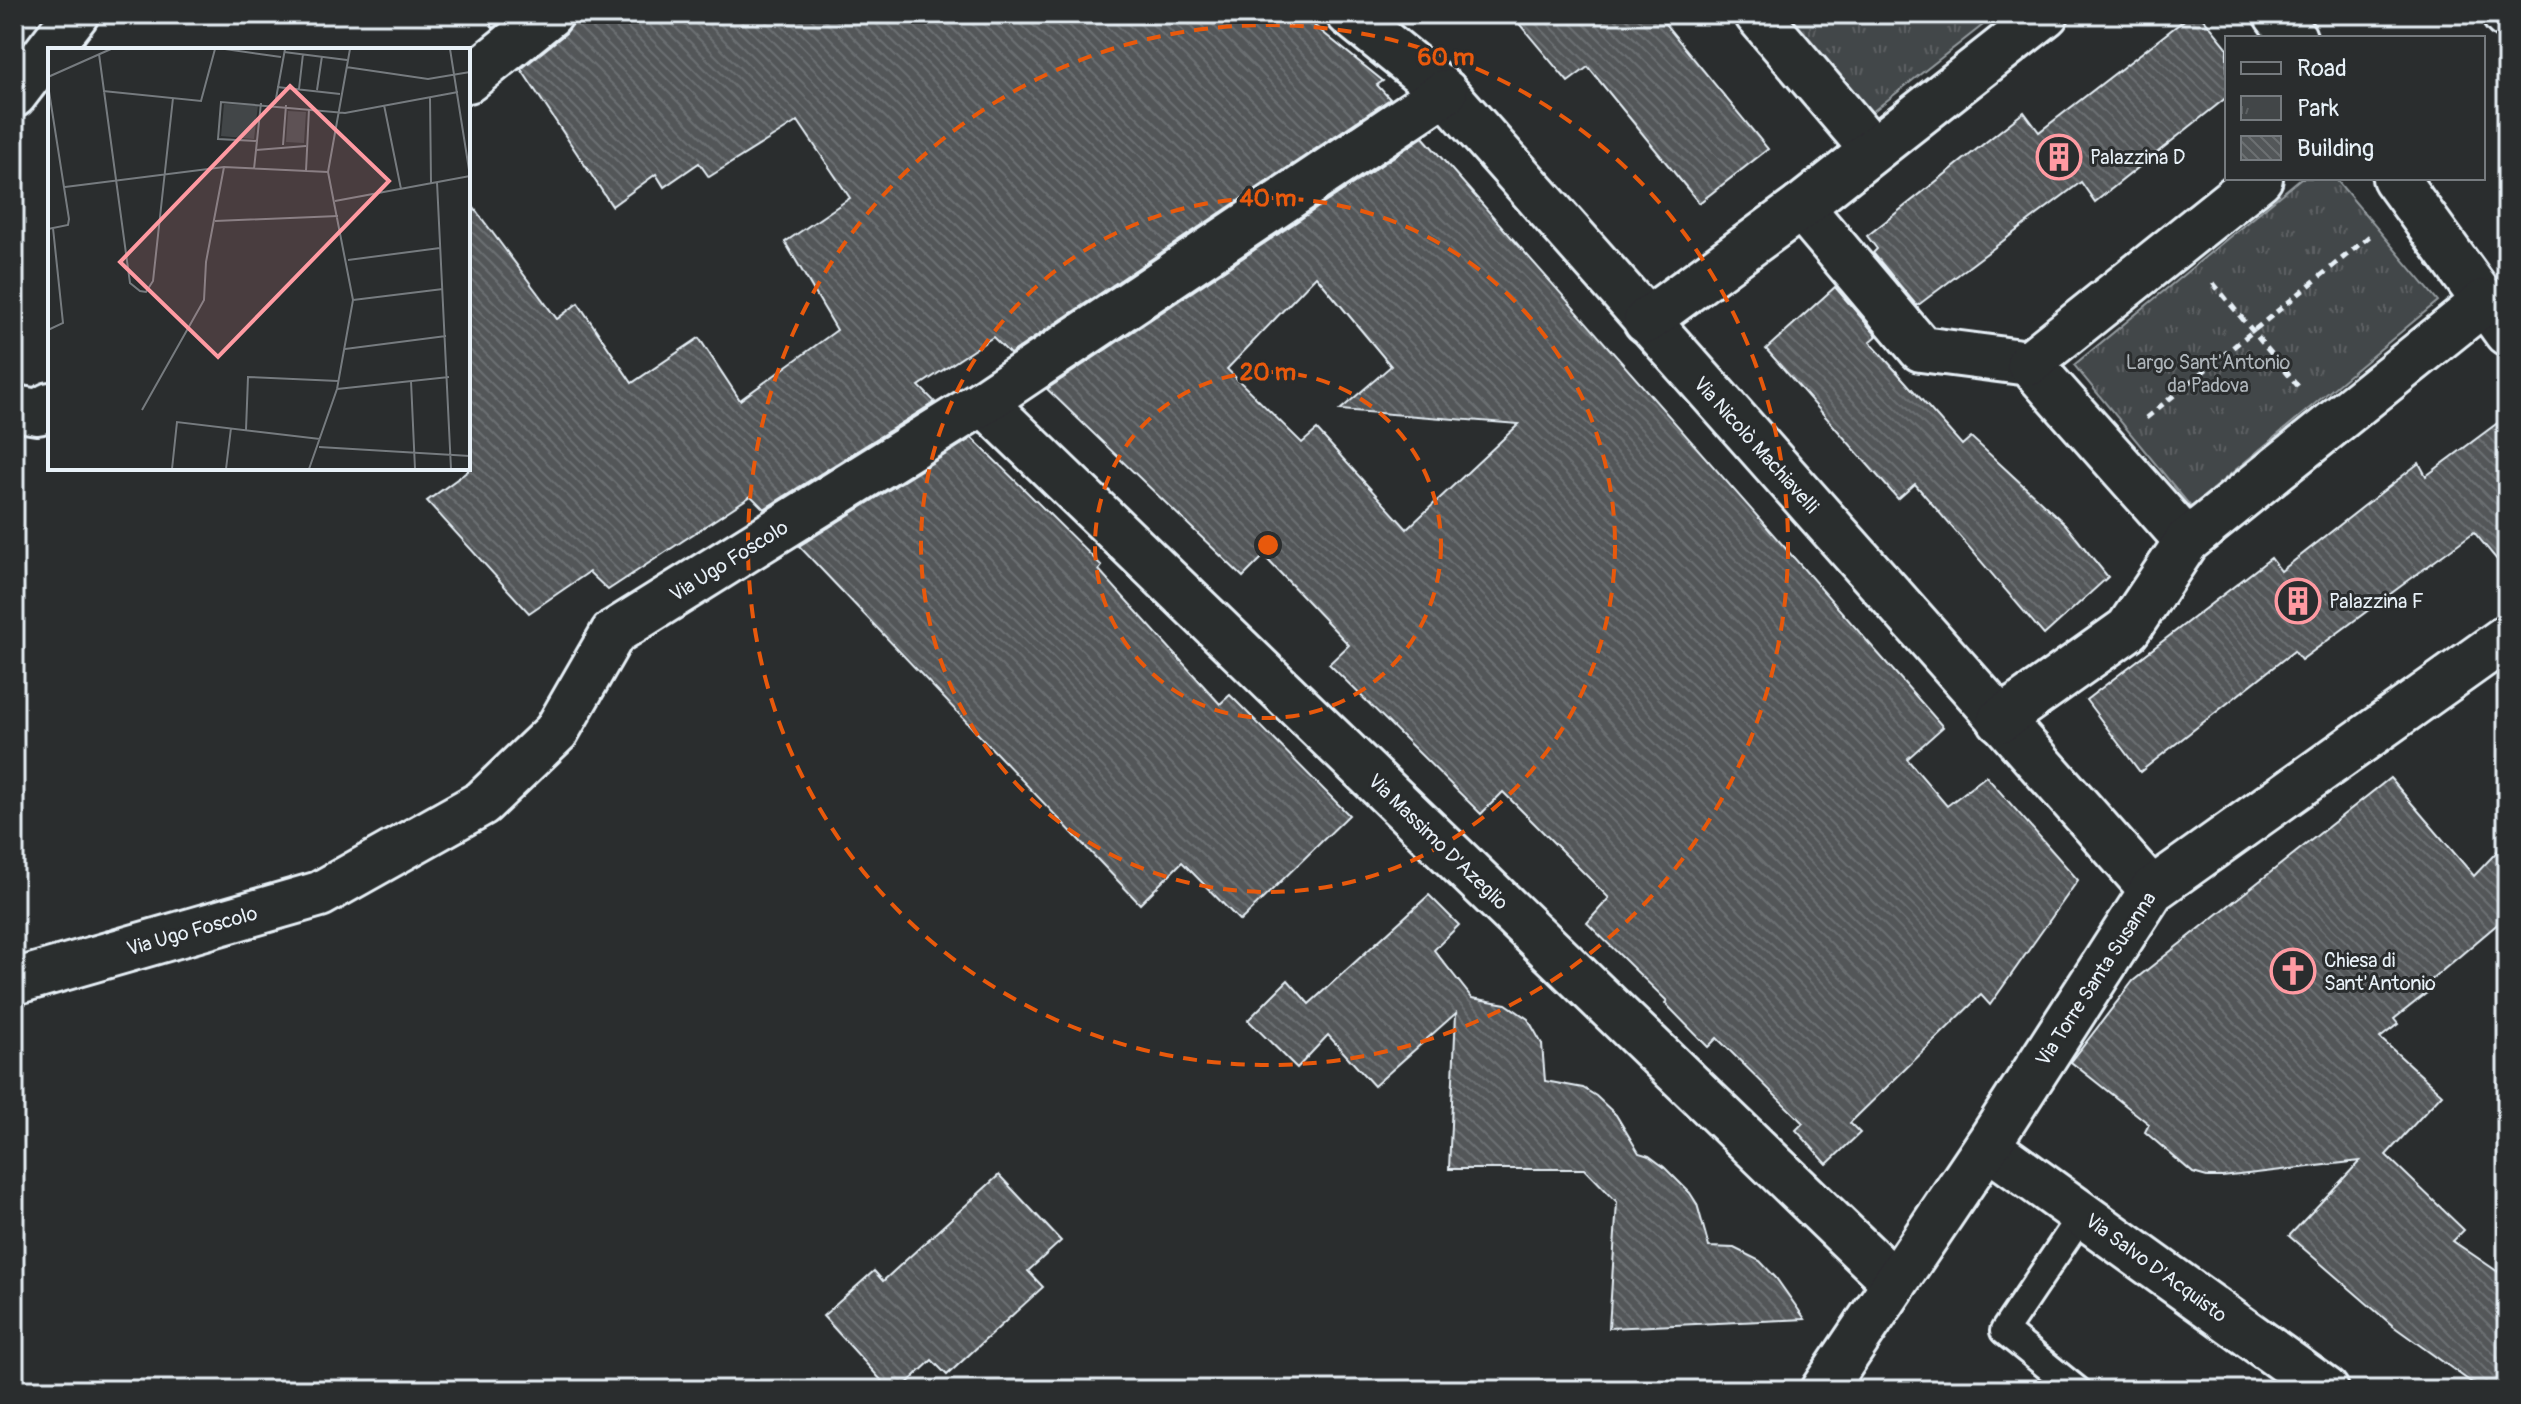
<svg xmlns="http://www.w3.org/2000/svg" width="2521" height="1404" font-family="Pangolin,sans-serif">
	<defs>
		<pattern id="park-tufts" width="24" height="20" patternUnits="userSpaceOnUse" patternTransform="scale(2)"><rect width="24" height="20" fill="#424648"/><path d="M3 7l-1-3M5 7V3M7 7l1-3M15 17l-1-3M17 17v-4M19 17l1-3" fill="none" stroke="#5d6163"/></pattern>
		<pattern id="building-back-hatch" width="6" height="6" patternUnits="userSpaceOnUse" patternTransform="scale(2)"><rect width="6" height="6" fill="#535759"/><path d="M-1 5l2 2M0 0l6 6M5-1l2 2" fill="none" stroke="#6c7072"/></pattern>
	</defs>
	<rect width="100%" height="100%" fill="#2a2d2e"/>
	<filter id="ink" filterUnits="userSpaceOnUse"><feTurbulence type="fractalNoise" baseFrequency=".0125" numOctaves="2"/><feDisplacementMap in="SourceGraphic" scale="16" xChannelSelector="R" yChannelSelector="G"/><feConvolveMatrix kernelMatrix="1 2 1 2 8 2 1 2 1" color-interpolation-filters="sRGB"/></filter>
	<g filter="url(#ink)">
		<g fill="url(#park-tufts)" stroke="#959ca0" stroke-width="2">
			<polygon points="1785,14 1997,14 1867,116"/>
			<polygon points="2301,178 2335,178 2438,301 2191,507 2074,365"/>
		</g>
		<g fill="url(#building-back-hatch)" stroke="#e8f1f8" stroke-width="2" fill-rule="evenodd">
			<polygon points="484,14 510,14 493,28"/>
			<polygon points="574,14 1300,14 1383,81 1377,85 1390,99 1010,354 993,337 919,386 935,402 764,509 751,496 608,590 589,572 529,613 427,501 468,471 468,200 557,319 578,303 632,383 699,338 740,400 837,330 785,242 850,198 798,121 709,177 699,163 664,187 656,174 612,206 521,69 566,33 573,24"/>
			<polygon points="1511,14 1657,14 1768,149 1699,203 1588,67 1568,82"/>
			<polygon points="2192,14 2200,14 2227,47 2227,97 2095,202 2081,182 1917,306 1873,253 1877,249 1867,236 2024,112 2039,132"/>
			<path d="M1423,137L1943,727L1907,759L1947,806L1986,776L2078,880L1990,1005L1981,995L1850,1123L1860,1133L1827,1164L1796,1130L1803,1123L1717,1038L1708,1047L1665,1003L1667,1001L1587,923L1609,898L1503,792L1481,814L1329,664L1349,645L1264,556L1243,577L1047,389ZM1316,276L1391,366L1340,410L1519,424L1407,529L1317,430L1302,443L1227,369Z"/>
			<polygon points="1835,287 1877,336 1870,342 1962,445 1971,437 2065,524 2108,577 2044,635 1915,484 1898,499 1766,349"/>
			<polygon points="2507,416 2507,572 2474,532 2301,660 2294,651 2140,772 2086,700 2271,558 2281,571 2419,463 2426,476"/>
			<polygon points="972,438 1102,566 1099,570 1220,704 1230,695 1349,815 1240,921 1182,862 1140,904 799,546"/>
			<polygon points="2390,778 2474,876 2507,841 2507,916 2429,982 2433,988 2394,1019 2398,1024 2380,1038 2442,1094 2386,1155 2464,1230 2453,1241 2507,1278 2507,1390 2482,1390 2393,1326 2289,1236 2360,1161 2222,1177 2207,1177 2193,1173 2145,1132 2149,1124 2071,1062 2133,981"/>
			<polygon points="1429,895 1459,925 1434,950 1472,998 1506,1004 1528,1019 1542,1044 1545,1081 1583,1088 1596,1096 1616,1115 1639,1153 1649,1156 1664,1167 1690,1193 1697,1204 1709,1247 1734,1248 1760,1261 1776,1278 1805,1319 1609,1328 1617,1202 1585,1169 1449,1169 1456,1013 1374,1086 1328,1035 1297,1068 1248,1020 1288,980 1309,1004"/>
			<polygon points="999,1175 1061,1241 1028,1271 1043,1287 947,1375 932,1360 900,1390 890,1390 823,1316 874,1271 883,1281"/>
		</g>
		<g fill="none" stroke-linecap="round" stroke-linejoin="round">
			<g stroke="#e8f1f8" stroke-width="32">
				<polyline id="service" points="2077,1390 2004,1331 2082,1215"/>
			</g>
			<g stroke="#e8f1f8" stroke-width="50">
				<g id="minor">
					<polyline points="1349,14 1445,92 2152,890"/>
					<polyline points="1757,14 1872,149"/>
					<polyline points="2276,14 2294,38"/>
					<polyline points="2504,14 2507,17"/>
					<polyline points="468,80 550,14"/>
					<polyline points="14,95 76,14"/>
					<polyline points="2395,178 2507,333"/>
					<polyline points="1801,207 1921,349 2029,363 2187,541"/>
					<polyline points="1646,321 1801,207 2046,14"/>
					<polyline points="2029,363 2260,178"/>
					<polyline points="983,402 1894,1282"/>
					<polyline points="14,408 38,412 50,405"/>
					<polyline points="2000,720 2128,629 2187,541 2484,302"/>
					<polyline points="14,982 320,894 482,803 556,732 613,633 983,402 1445,92"/>
					<polyline points="1987,1146 2326,1390"/>
				</g>
			</g>
			<g stroke="#e8f1f8" stroke-width="50">
				<polyline id="secondary" points="1823,1390 1987,1146 2152,890 2507,637"/>
			</g>
			<g stroke="#e8f1f8" stroke-width="5" stroke-dasharray="8 6" stroke-linecap="butt">
				<polyline points="2213,283 2298,386"/>
				<polyline points="2146,418 2371,235"/>
			</g>
			<use href="#service" stroke="#2a2d2e" stroke-width="26"/>
			<use href="#minor" stroke="#2a2d2e" stroke-width="44"/>
			<use href="#secondary" stroke="#2a2d2e" stroke-width="44"/>
		</g>
	</g>
	<g fill="none" stroke="#e8590c" stroke-width="4" stroke-dasharray="14 10">
		<circle cx="1268" cy="545" r="173"/>
		<circle cx="1268" cy="545" r="347"/>
		<circle cx="1268" cy="545" r="520"/>
	</g>
	<defs>
		<g id="building-ring" transform="scale(2.3)"><circle r="9.5" fill="#2a2d2e" stroke="#ff9aa2" stroke-width="1.5"/><path d="M-4-6H4V6H1V3H-1V6H-4ZM-2.5-4.3h1.7v1.8h-1.7ZM.8-4.3h1.7v1.8H.8ZM-2.5-1h1.7V.8h-1.7ZM.8-1h1.7V.8H.8Z" fill="#ff9aa2"/></g>
		<g id="church-ring" transform="scale(2.3)"><circle r="9.5" fill="#2a2d2e" stroke="#ff9aa2" stroke-width="1.5"/><path d="M-1.2-6h2.4v3.5h3.3v2.4h-3.3V6h-2.4V-.1h-3.3v-2.4h3.3Z" fill="#ff9aa2"/></g>
	</defs>
	<g fill-rule="evenodd">
		<use href="#building-ring" x="2059" y="157"/>
		<use href="#building-ring" x="2298" y="601"/>
		<use href="#church-ring" x="2293" y="971"/>
	</g>
	<g text-anchor="middle" dominant-baseline="central" stroke-width="6" stroke-linejoin="round" paint-order="stroke">
		<g font-size="20" fill="#e8f1f8" stroke="#2a2d2e" text-anchor="start">
			<text x="2090" y="157">Palazzina D</text>
			<text x="2329" y="601">Palazzina F</text>
			<text x="2324" y="960">Chiesa di<tspan x="2324" dy="23">Sant'Antonio</tspan></text>
		</g>
		<g font-size="20" fill="#aeb5ba" stroke="#2a2d2e">
			<text x="2208" y="362">Largo Sant'Antonio<tspan x="2208" dy="23">da Padova</tspan></text>
		</g>
		<g font-size="20" fill="#e8f1f8" stroke="#2a2d2e">
			<text transform="translate(1756 445) rotate(48)">Via Nicolò Machiavelli</text>
			<text transform="translate(729 561) rotate(-32)">Via Ugo Foscolo</text>
			<text transform="translate(1438 842) rotate(44)">Via Massimo D'Azeglio</text>
			<text transform="translate(192 931) rotate(-16)">Via Ugo Foscolo</text>
			<text transform="translate(2096 979) rotate(-57)">Via Torre Santa Susanna</text>
			<text transform="translate(2156 1268) rotate(36)">Via Salvo D'Acquisto</text>
		</g>
	</g>
	<g transform="translate(48 48)">
		<rect width="422" height="422" fill="#2a2d2e"/>
		<path d="M176,56L210,57L206,91L173,88ZM240,63L258,64L256,95L238,94Z" fill="#424648"/>
		<path fill="none" stroke="#767b7f" stroke-width="2" d="M177,1L233,9M402,1L422,128M236,4L299,12M51,6L82,235L92,243L98,244L105,233L125,50M298,19L380,31L422,24M0,29L63,1M0,37L21,171L20,177L0,181M229,39L292,46M251,41L255,6M269,42L274,8M55,43L153,53L167,1M382,49L383,135M227,56L237,1M336,57L353,141M209,93L170,91L173,54L297,65L410,44M235,97L238,57M208,102L258,98M206,121L213,55M258,123L261,61M389,134L403,421M17,139L176,119L280,124M287,153L422,128M167,173L290,168M300,212L392,200M305,252L395,241M0,282L15,275L5,180M297,301L398,288M363,333L367,421M289,341L401,329M94,362L156,252L158,214L176,119M198,382L200,329L290,333M271,399L422,408M124,421L129,374L272,391M178,421L183,380M261,421L289,341L305,252L280,124L302,1"/>
		<path fill="#ff9aa2" fill-opacity="0.15" stroke="#ff9aa2" stroke-width="4" d="M242,38L341,133L170,309L72,214Z"/>
		<rect width="422" height="422" fill="none" stroke="#e8f1f8" stroke-width="4"/>
	</g>
	<circle cx="1268" cy="545" r="12" fill="#e8590c" stroke="#2a2d2e" stroke-width="4"/>
	<g font-size="24" text-anchor="middle" font-weight="bold" fill="#e8590c" stroke="#2a2d2e" stroke-width="6" stroke-linejoin="round" paint-order="stroke">
		<text x="1446" y="65">60 m</text>
		<text x="1268" y="206">40 m</text>
		<text x="1268" y="380">20 m</text>
	</g>
	<rect width="2521" height="1404" fill="none" stroke="#2a2d2e" stroke-width="48"/>
	<rect x="24" y="24" width="2473" height="1356" fill="none" stroke="#e8f1f8" stroke-width="3" filter="url(#ink)"/>
	<rect x="2225" y="36" width="260" height="144" fill="#2a2d2e" stroke="#767b7f" stroke-width="2"/>
	<rect x="2241" y="62" width="40" height="12" fill="#2a2d2e" stroke="#767b7f" stroke-width="2"/>
	<text x="2297" y="76" font-size="24" fill="#e8f1f8">Road</text>
	<rect x="2241" y="96" width="40" height="24" fill="url(#park-tufts)" stroke="#767b7f" stroke-width="2"/>
	<text x="2297" y="116" font-size="24" fill="#e8f1f8">Park</text>
	<rect x="2241" y="136" width="40" height="24" fill="url(#building-back-hatch)" stroke="#767b7f" stroke-width="2"/>
	<text x="2297" y="156" font-size="24" fill="#e8f1f8">Building</text>
</svg>
